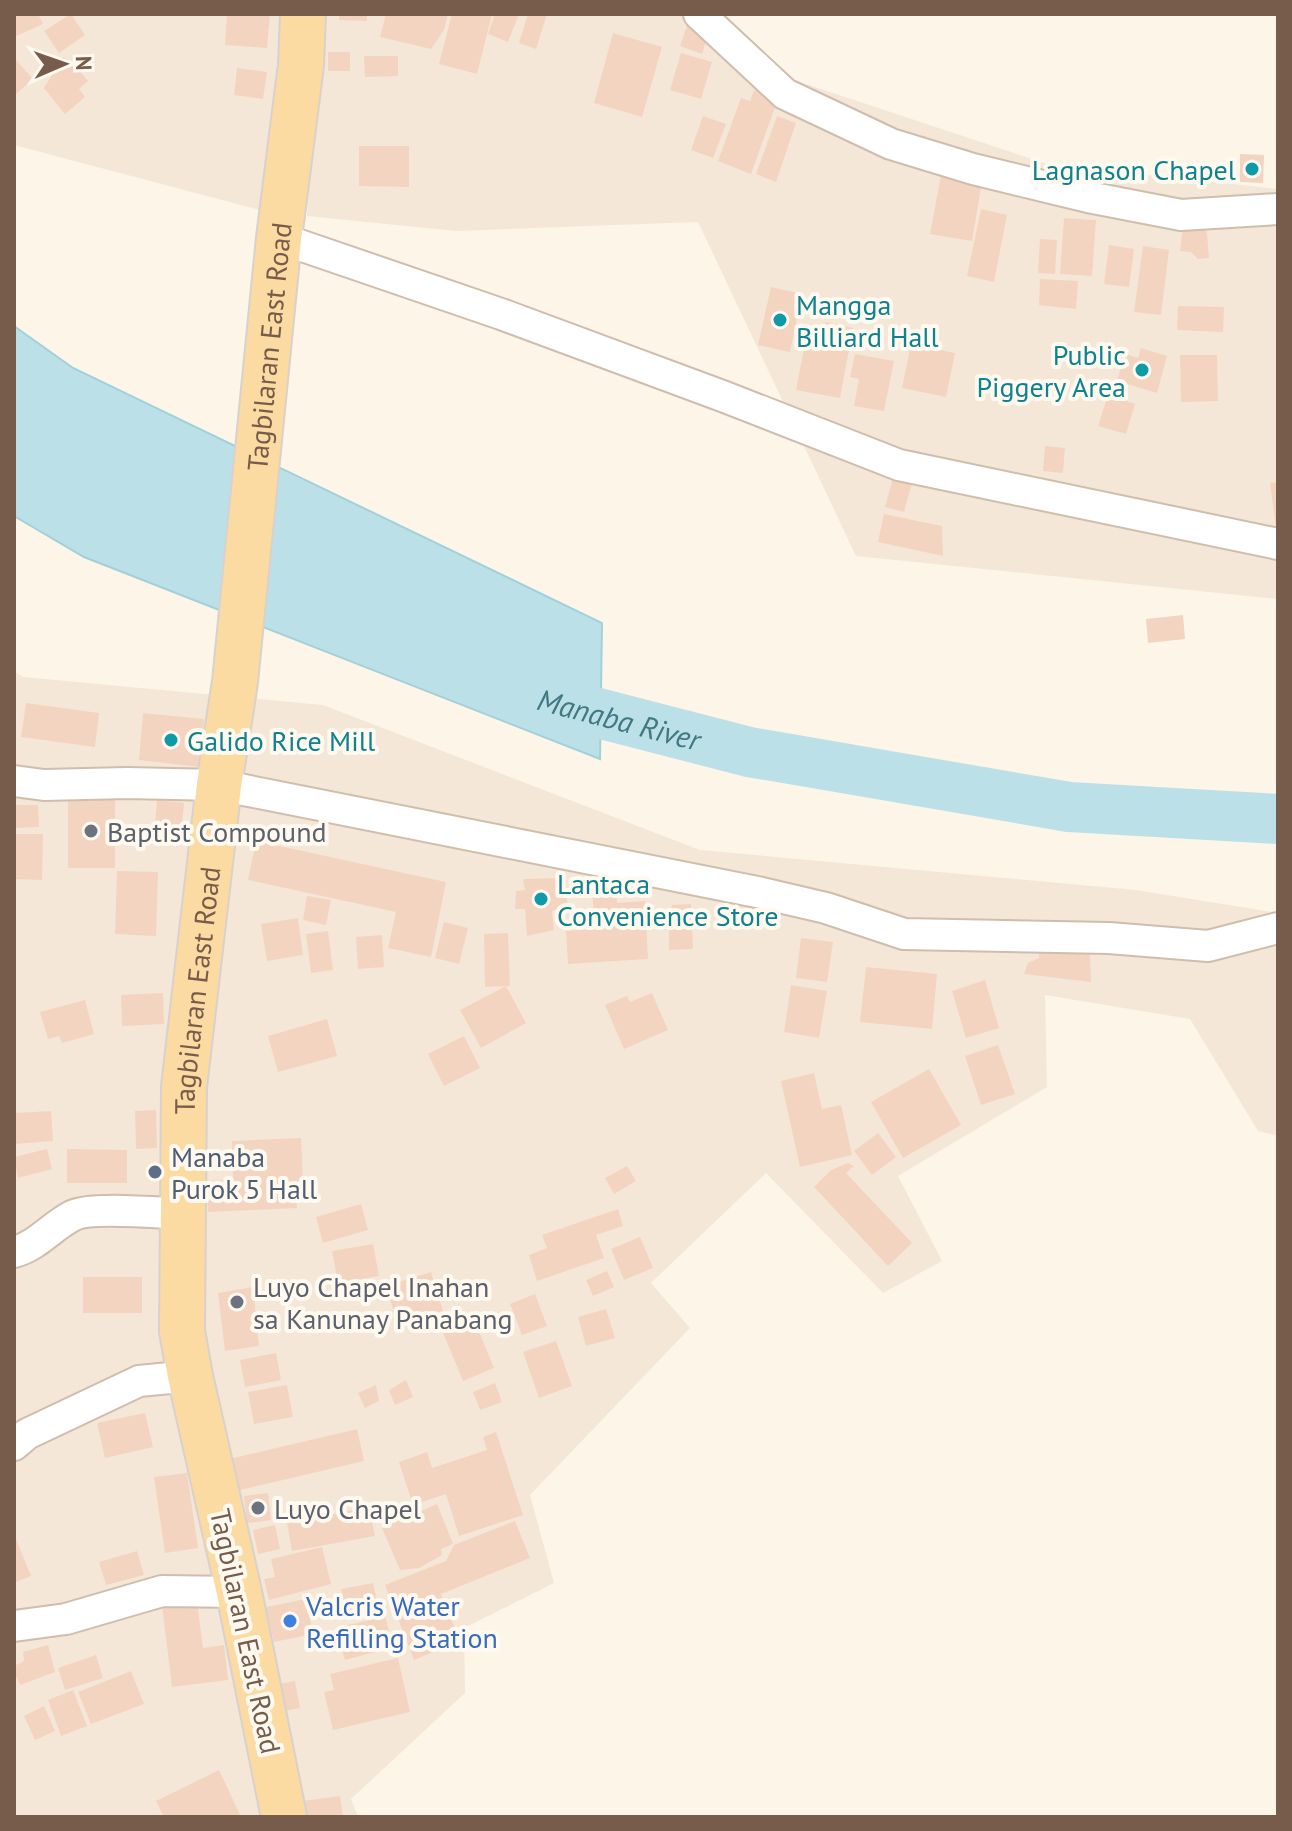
<svg xmlns="http://www.w3.org/2000/svg" width="1292" height="1831" font-family="'PT Sans',sans-serif">
	<rect width="100%" height="100%" fill="#fdf5e8"/>
	<g fill="#f5e7d7">
		<polygon points="14,14 282,14 283,27 260,210 14,145"/>
		<polygon points="322,14 720,14 794,80 1047,164 1278,189 1278,599 856,556 698,222 456,231 307,216"/>
		<polygon points="14,671 23,677 323,705 700,850 1136,890 1278,913 1278,1136 1258,1131 1190,1019 1045,995 1047,1087 898,1176 942,1261 883,1293 766,1173 651,1283 690,1328 530,1495 554,1583 464,1628 465,1693 351,1799 358,1817 14,1817"/>
	</g>
	<polygon fill="#bce0e7" stroke="#a2d0d9" stroke-width="2" points="14,326 73,368 602,623 600,759 84,557 14,516"/>
	<g fill="none" stroke-linecap="round" stroke-linejoin="round">
		<path stroke="#bce0e7" stroke-width="50" id="s1" d="M536,697L749,752L1069,807L1278,819"/>
	</g>
	<g fill="#f3d4c0">
		<polygon points="14,14 38,14 43,24 14,37"/>
		<polygon points="71,14 85,35 59,53 44,31"/>
		<polygon points="227,14 270,14 267,48 225,45"/>
		<polygon points="339,14 367,14 367,21 339,20"/>
		<polygon points="386,14 448,14 444,30 431,49 380,37"/>
		<polygon points="452,14 492,14 477,74 439,64"/>
		<polygon points="495,14 519,14 508,42 488,34"/>
		<polygon points="528,14 547,14 536,49 519,43"/>
		<polygon points="691,15 709,32 702,54 680,46"/>
		<polygon points="613,33 662,47 642,117 594,103"/>
		<rect x="328" y="52" width="22" height="19"/>
		<polygon points="681,53 712,62 701,99 670,90"/>
		<polygon points="364,56 398,56 398,76 365,77"/>
		<polygon points="63,57 73,63 88,81 79,89 85,97 65,114 44,88"/>
		<polygon points="16,60 33,79 14,96 14,62"/>
		<polygon points="237,68 267,72 263,99 234,95"/>
		<polygon points="754,90 778,99 751,174 718,161 741,98 750,101"/>
		<polygon points="703,116 726,124 713,158 691,150"/>
		<polygon points="777,116 796,123 776,182 756,174"/>
		<polygon points="359,146 409,146 409,187 359,186"/>
		<polygon points="1240,154 1264,155 1263,183 1240,182"/>
		<polygon points="941,175 982,182 972,241 930,234"/>
		<polygon points="981,209 1007,215 994,282 967,276"/>
		<polygon points="1064,218 1096,220 1092,276 1060,274"/>
		<polygon points="1183,224 1204,226 1207,233 1209,258 1198,259 1191,252 1180,251"/>
		<polygon points="1040,239 1057,240 1055,274 1038,273"/>
		<polygon points="1109,245 1134,249 1129,287 1104,284"/>
		<polygon points="1143,246 1169,250 1161,315 1134,312"/>
		<polygon points="1040,279 1078,281 1076,309 1039,305"/>
		<polygon points="771,287 802,294 790,352 758,345"/>
		<polygon points="1178,306 1224,307 1223,332 1177,330"/>
		<polygon points="825,322 853,328 840,398 796,390 805,343 820,346"/>
		<polygon points="911,344 955,353 946,397 902,388"/>
		<polygon points="1141,348 1167,356 1157,393 1117,381 1125,354 1138,358"/>
		<polygon points="855,354 894,361 884,411 854,406 859,379 850,377"/>
		<polygon points="1180,355 1217,355 1218,401 1181,402"/>
		<polygon points="1108,395 1135,404 1126,434 1098,426"/>
		<polygon points="1045,446 1065,448 1063,473 1043,471"/>
		<polygon points="893,478 912,483 904,512 885,507"/>
		<polygon points="1278,482 1278,526 1276,527 1270,483"/>
		<polygon points="884,514 942,526 943,556 878,542"/>
		<polygon points="1183,615 1185,639 1148,643 1146,619"/>
		<polygon points="26,703 99,713 95,747 21,737"/>
		<polygon points="143,713 204,719 200,767 139,760"/>
		<rect x="68" y="794" width="47" height="74"/>
		<polygon points="157,800 184,803 181,835 154,833"/>
		<polygon points="14,805 38,805 39,827 14,828"/>
		<polygon points="14,834 43,834 42,880 14,879"/>
		<polygon points="256,841 446,882 431,957 388,948 396,912 248,880"/>
		<polygon points="117,871 158,872 156,936 115,934"/>
		<polygon points="564,878 568,907 552,911 554,930 527,936 525,909 515,909 516,891 525,890 523,879"/>
		<polygon points="616,890 617,903 645,901 648,959 568,964 566,931 611,928 610,914 594,915 592,891"/>
		<polygon points="307,896 331,900 326,925 303,920"/>
		<polygon points="691,904 693,949 669,950 669,930 659,930 658,914 670,913 672,905"/>
		<polygon points="298,918 303,955 267,961 261,924"/>
		<polygon points="444,922 468,928 459,964 435,958"/>
		<polygon points="328,931 333,970 311,973 306,934"/>
		<polygon points="508,933 510,986 506,986 526,1023 481,1048 460,1010 506,986 485,987 484,934"/>
		<polygon points="382,935 384,967 358,969 356,937"/>
		<polygon points="801,938 833,942 827,982 796,978"/>
		<polygon points="1040,947 1090,954 1091,982 1024,974 1028,963 1039,958"/>
		<polygon points="866,967 937,974 932,1029 860,1022"/>
		<polygon points="985,980 999,1028 966,1038 952,991"/>
		<polygon points="791,985 827,991 819,1038 784,1032"/>
		<polygon points="163,993 164,1024 122,1026 121,995"/>
		<polygon points="652,993 668,1030 624,1049 605,1005 627,996 630,1002"/>
		<polygon points="85,1000 94,1034 62,1043 59,1036 48,1039 40,1012"/>
		<polygon points="327,1019 337,1056 278,1072 268,1036"/>
		<polygon points="464,1036 480,1068 444,1086 428,1054"/>
		<polygon points="998,1045 1015,1094 981,1105 965,1056"/>
		<polygon points="929,1069 961,1125 903,1158 871,1102"/>
		<polygon points="814,1073 822,1109 841,1105 852,1155 800,1167 781,1081"/>
		<polygon points="156,1110 157,1148 136,1149 135,1111"/>
		<polygon points="51,1111 53,1141 14,1144 14,1113"/>
		<polygon points="878,1133 896,1157 872,1175 854,1151"/>
		<polygon points="301,1138 303,1182 295,1182 297,1208 208,1212 207,1181 233,1180 232,1141"/>
		<polygon points="47,1149 52,1169 18,1178 14,1157"/>
		<polygon points="67,1149 127,1150 127,1183 67,1183"/>
		<polygon points="848,1163 854,1166 846,1173 912,1243 888,1266 814,1187 831,1170"/>
		<polygon points="627,1166 636,1181 614,1194 605,1178"/>
		<polygon points="361,1204 368,1230 323,1243 316,1217"/>
		<polygon points="618,1209 623,1226 596,1235 604,1258 537,1281 529,1255 547,1248 542,1235"/>
		<polygon points="640,1237 653,1268 624,1280 611,1249"/>
		<polygon points="373,1244 379,1276 338,1283 332,1251"/>
		<polygon points="607,1271 614,1287 593,1296 586,1280"/>
		<polygon points="431,1272 443,1311 398,1325 386,1286"/>
		<rect x="83" y="1277" width="59" height="36"/>
		<polygon points="253,1287 259,1346 225,1351 218,1293"/>
		<polygon points="535,1294 547,1326 522,1335 510,1304"/>
		<polygon points="606,1309 615,1338 586,1346 578,1317"/>
		<polygon points="472,1315 494,1368 463,1381 441,1328"/>
		<polygon points="556,1341 572,1386 539,1398 523,1352"/>
		<polygon points="276,1353 281,1380 245,1387 240,1360"/>
		<polygon points="406,1380 413,1397 395,1405 389,1390"/>
		<polygon points="495,1383 502,1402 480,1410 473,1392"/>
		<polygon points="287,1385 293,1417 254,1424 248,1392"/>
		<polygon points="376,1385 379,1401 365,1408 358,1393"/>
		<polygon points="145,1413 153,1447 105,1458 97,1423"/>
		<polygon points="357,1429 364,1461 236,1491 229,1459"/>
		<polygon points="496,1432 523,1515 459,1536 446,1494 413,1505 399,1462 427,1452 432,1468 487,1450 483,1437"/>
		<polygon points="187,1473 198,1548 165,1553 154,1477"/>
		<polygon points="268,1493 271,1520 247,1523 244,1496"/>
		<polygon points="437,1504 453,1544 441,1549 442,1555 419,1568 400,1570 382,1528"/>
		<polygon points="369,1507 375,1536 292,1551 287,1523"/>
		<polygon points="515,1521 530,1558 441,1594 460,1641 414,1660 385,1585 446,1561 454,1545"/>
		<polygon points="275,1525 280,1549 258,1554 253,1530"/>
		<polygon points="14,1534 31,1576 14,1583"/>
		<polygon points="322,1547 331,1584 269,1600 264,1579 275,1577 271,1559"/>
		<polygon points="137,1551 144,1575 106,1585 99,1562"/>
		<polygon points="373,1583 379,1611 337,1620 334,1605 344,1602 341,1589"/>
		<polygon points="196,1593 203,1648 224,1645 228,1680 172,1687 161,1597"/>
		<polygon points="306,1599 313,1634 274,1642 266,1607"/>
		<polygon points="385,1616 393,1647 345,1660 336,1628"/>
		<polygon points="48,1645 55,1672 20,1685 14,1672 14,1666 24,1661 23,1652"/>
		<polygon points="96,1655 103,1678 65,1690 58,1668"/>
		<polygon points="398,1658 410,1712 333,1730 324,1692 334,1690 330,1674"/>
		<polygon points="131,1671 144,1704 91,1724 78,1692"/>
		<polygon points="295,1681 300,1708 273,1713 269,1686"/>
		<polygon points="73,1690 87,1726 61,1736 48,1700"/>
		<polygon points="44,1706 55,1731 35,1740 24,1716"/>
		<polygon points="219,1770 241,1817 164,1817 156,1801"/>
		<polygon points="340,1796 343,1817 296,1817 295,1802"/>
	</g>
	<g fill="none" stroke-linecap="round" stroke-linejoin="round">
		<g stroke="#cfbdad" stroke-width="34">
			<g id="street">
				<polyline points="699,14 785,94 891,144 973,169 1088,197 1181,215 1278,209"/>
				<polyline points="279,238 501,314 725,397 899,465 1278,544"/>
				<polyline points="14,781 44,785 127,783 219,785 762,893 826,908 904,934 1109,938 1208,946 1278,928"/>
				<path d="M14,1252C37,1246 51,1227 72,1216C89,1206 161,1213 184,1214"/>
				<polyline points="14,1445 27,1434 139,1381 190,1376"/>
				<polyline points="14,1626 66,1619 162,1591 239,1592"/>
			</g>
		</g>
		<g stroke="#d9d1cd" stroke-width="48">
			<g id="primary">
				<path id="s2" d="M284,1817L239,1592L190,1376L182,1331L184,1087L219,785L235,682L279,238L301,65L303,14"/>
			</g>
		</g>
		<use href="#street" stroke="#fff" stroke-width="30"/>
		<use href="#primary" stroke="#fbdba1" stroke-width="44"/>
	</g>
	<g fill="#0f9aa8" stroke="#fff9ef" stroke-width="3">
		<circle cx="1252" cy="169" r="8"/>
		<circle cx="780" cy="320" r="8"/>
		<circle cx="1142" cy="370" r="8"/>
		<circle cx="171" cy="740" r="8"/>
		<circle cx="541" cy="899" r="8"/>
	</g>
	<g fill="#6b7280" stroke="#fff9ef" stroke-width="3">
		<circle cx="91" cy="831" r="8"/>
		<circle cx="237" cy="1302" r="8"/>
		<circle cx="258" cy="1508" r="8"/>
	</g>
	<circle fill="#5c6f8a" stroke="#fff9ef" stroke-width="3" cx="155" cy="1172" r="8"/>
	<circle fill="#3f7fe0" stroke="#fff9ef" stroke-width="3" cx="290" cy="1621" r="8"/>
	<g text-anchor="middle" dominant-baseline="central" stroke-width="8" stroke-linejoin="round" paint-order="stroke">
		<g font-size="28" fill="#0d838f" stroke="#fff9ef" text-anchor="start">
			<text x="1236" y="169" text-anchor="end">Lagnason Chapel</text>
			<text x="796" y="304">Mangga<tspan x="796" dy="32">Billiard Hall</tspan></text>
			<text x="1126" y="354" text-anchor="end">Public<tspan x="1126" dy="32">Piggery Area</tspan></text>
			<text x="187" y="740">Galido Rice Mill</text>
			<text x="557" y="883">Lantaca<tspan x="557" dy="32">Convenience Store</tspan></text>
		</g>
		<g font-size="28" fill="#785c4b" stroke="#fff9ef">
			<text stroke="none"><textPath href="#s2" startOffset="1486">Tagbilaran East Road</textPath></text>
			<text stroke="none"><textPath href="#s2" startOffset="838">Tagbilaran East Road</textPath></text>
			<text transform="translate(246 1631) rotate(78)">Tagbilaran East Road</text>
		</g>
		<g font-size="28" fill="#5b616d" stroke="#fff9ef" text-anchor="start">
			<text x="107" y="831">Baptist Compound</text>
			<text x="253" y="1286">Luyo Chapel Inahan<tspan x="253" dy="32">sa Kanunay Panabang</tspan></text>
			<text x="274" y="1508">Luyo Chapel</text>
		</g>
		<g font-size="28" fill="#4e5e75" stroke="#fff9ef" text-anchor="start">
			<text x="171" y="1156">Manaba<tspan x="171" dy="32">Purok 5 Hall</tspan></text>
		</g>
		<g font-size="28" fill="#366cbe" stroke="#fff9ef" text-anchor="start">
			<text x="306" y="1605">Valcris Water<tspan x="306" dy="32">Refilling Station</tspan></text>
		</g>
		<g font-size="30" font-style="italic" fill="#417884" stroke="#fff9ef">
			<text stroke="none"><textPath href="#s1" startOffset="86">Manaba River</textPath></text>
		</g>
	</g>
	<rect width="1292" height="1831" fill="none" stroke="#785c4b" stroke-width="32"/>
	<g transform="translate(64 64) rotate(88)" stroke="#fff9ef" stroke-width="6" paint-order="stroke">
	<path d="M0-6L14 30L0 20L-14 30Z" fill="#785c4b"/>
	<text y="-12" font-size="22" font-weight="bold" text-anchor="middle" fill="#785c4b">N</text>
	</g>
</svg>
